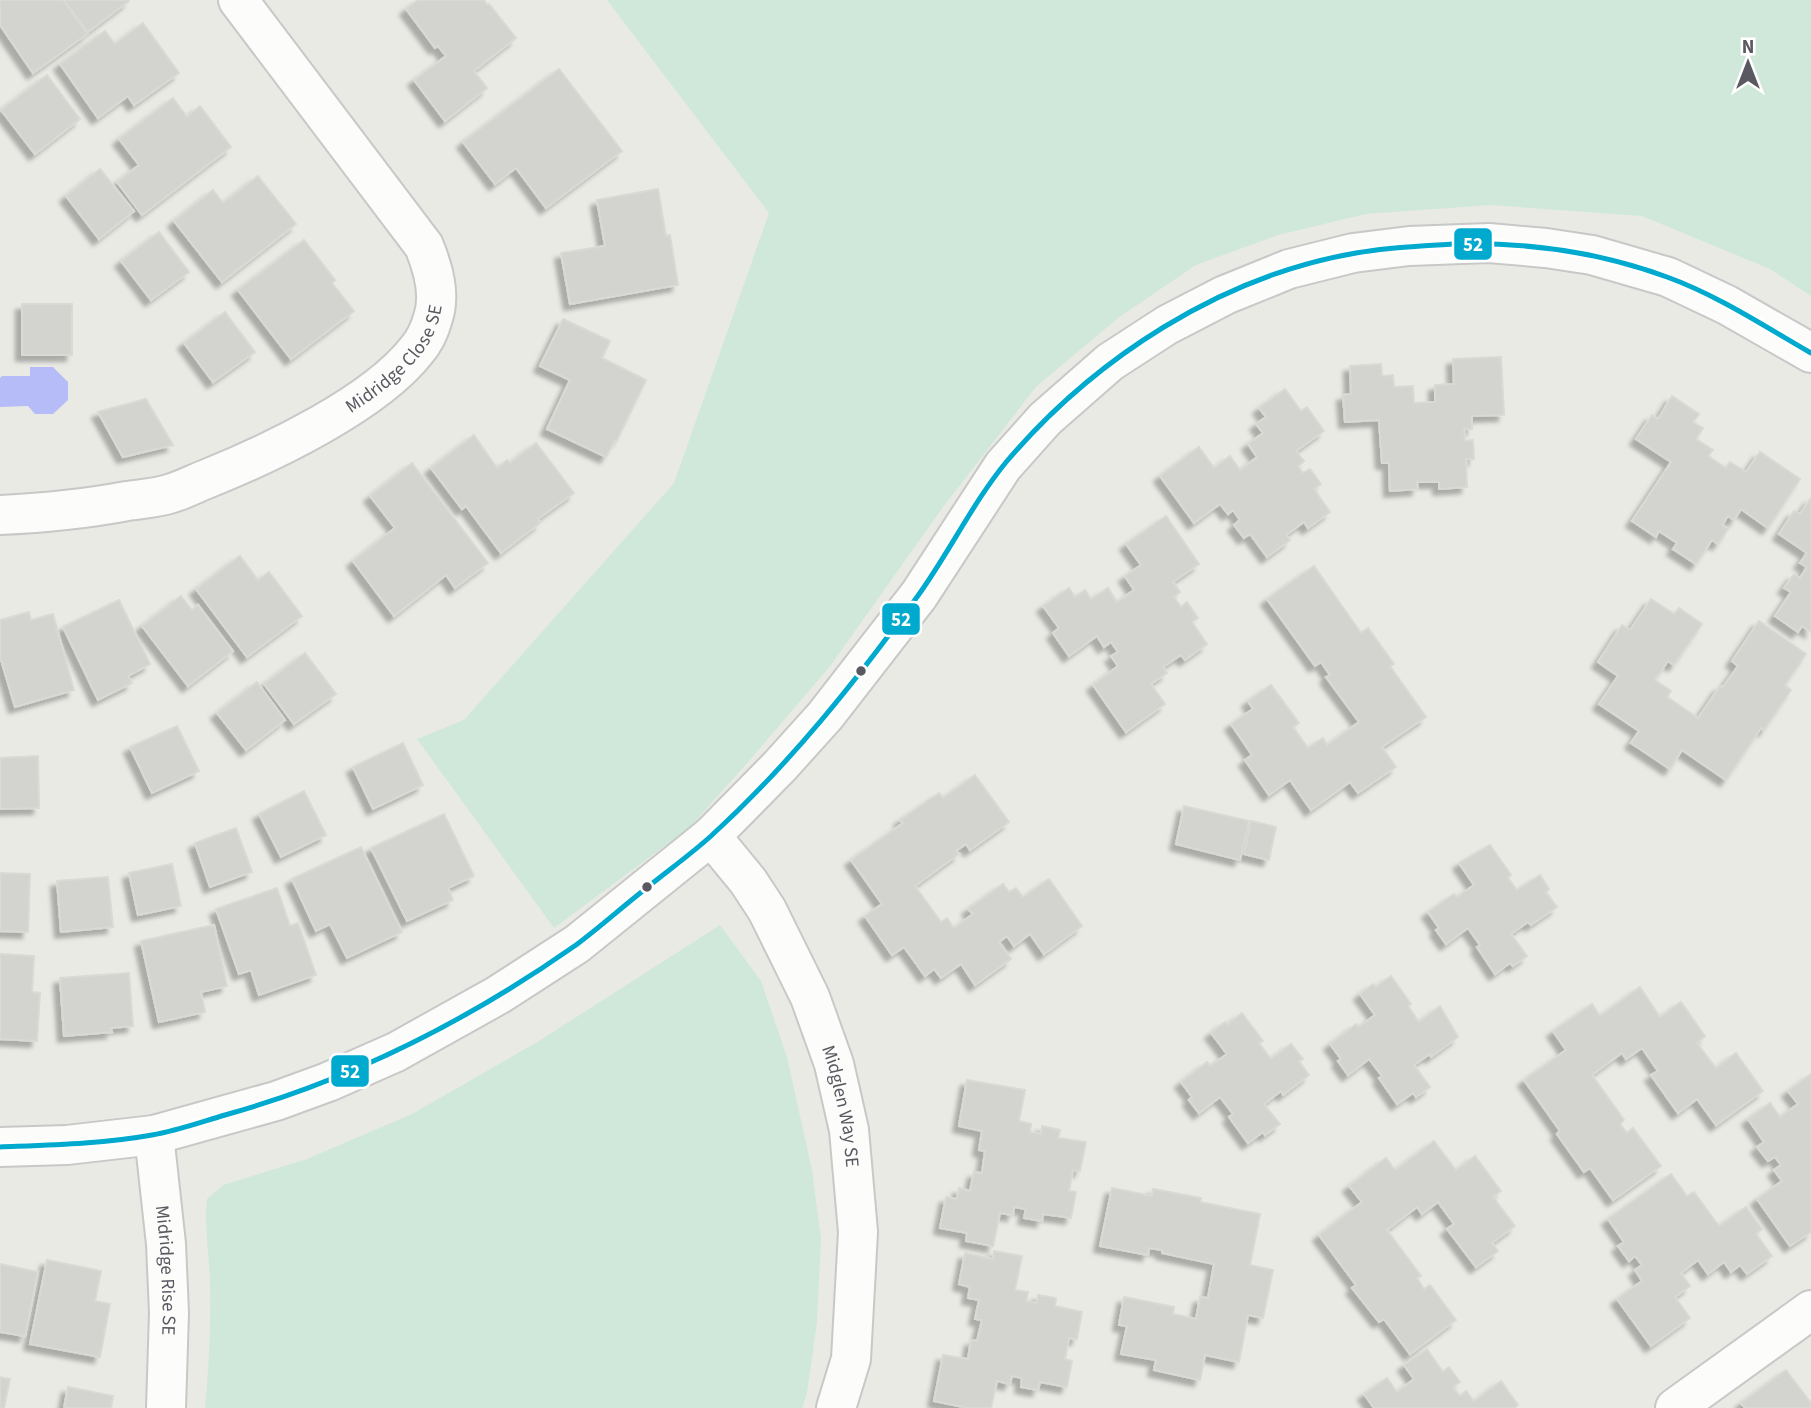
<svg xmlns="http://www.w3.org/2000/svg" width="1811" height="1408" font-family="'Source Sans 3',sans-serif">
	<defs>
		<filter id="shadow"><feDropShadow dx="-6" dy="6" stdDeviation="2" flood-color="#0004"/></filter>
	</defs>
	<rect width="100%" height="100%" fill="#e9eae4"/>
	<g fill="#d0e8d9">
		<polygon points="607,0 1811,0 1811,296 1770,269 1642,216 1491,205 1366,214 1278,235 1196,265 1118,318 1036,387 943,507 831,665 749,761 689,828 554,928 417,739 464,720 674,483 769,213"/>
		<path d="M720,925L761,981L787,1057L812,1170L821,1239L817,1322L807,1393L802,1408H205C209,1366 211,1324 210,1281C209,1253 204,1227 207,1199L223,1185L307,1159L412,1114L539,1041Z"/>
	</g>
	<polygon fill="#b5bcf7" points="30,367 53,367 68,382 68,400 53,414 35,414 28,406 0,407 0,378 2,376 30,376"/>
	<g fill="#d3d3cf" stroke="#d8dad3" stroke-width="2" filter="url(#shadow)">
		<polygon points="0,0 63,0 87,34 33,73 0,25"/>
		<polygon points="64,0 129,0 129,1 88,32"/>
		<polygon points="418,0 484,0 487,5 489,4 516,38 474,71 487,88 445,121 414,80 446,56 438,46 435,48 406,9"/>
		<polygon points="143,23 179,73 134,105 128,96 98,118 60,64 105,31 115,44"/>
		<polygon points="559,69 622,151 546,208 516,168 495,184 463,142"/>
		<polygon points="47,75 80,119 35,154 1,110"/>
		<polygon points="173,98 187,117 200,106 231,147 142,215 117,182 139,165 119,139"/>
		<polygon points="100,169 134,211 99,239 66,196"/>
		<polygon points="258,176 296,224 222,282 174,221 213,190 223,203"/>
		<polygon points="658,189 666,236 670,235 678,285 570,304 561,253 605,246 597,200"/>
		<polygon points="159,232 189,272 151,300 121,261"/>
		<polygon points="304,240 335,280 332,283 354,311 291,359 238,290"/>
		<rect x="22" y="304" width="50" height="51"/>
		<polygon points="225,312 255,352 213,382 184,343"/>
		<polygon points="563,319 610,341 602,358 646,380 617,440 615,440 606,457 547,429 570,380 540,366"/>
		<polygon points="1501,357 1504,415 1472,416 1472,429 1464,429 1465,441 1473,440 1474,459 1466,459 1467,487 1439,489 1439,482 1417,482 1418,489 1390,491 1389,463 1382,463 1379,420 1345,422 1343,395 1351,394 1350,366 1381,364 1382,376 1393,375 1394,387 1413,386 1414,403 1435,402 1435,385 1454,384 1453,359"/>
		<polygon points="1285,389 1301,411 1307,407 1324,431 1296,451 1304,461 1298,466 1303,473 1310,469 1321,484 1314,489 1330,512 1308,528 1304,522 1286,535 1290,540 1267,557 1250,534 1244,538 1234,525 1240,520 1233,510 1228,514 1220,504 1194,523 1160,476 1199,447 1214,468 1230,456 1240,470 1257,457 1248,444 1263,433 1256,424 1266,417 1259,408"/>
		<polygon points="1672,396 1699,414 1693,422 1703,428 1696,439 1713,450 1708,456 1726,468 1730,462 1746,472 1760,452 1800,479 1768,528 1741,509 1734,520 1728,516 1722,525 1728,529 1718,544 1712,540 1696,564 1673,549 1677,543 1659,531 1656,537 1632,521 1671,462 1636,439 1652,415 1658,419"/>
		<polygon points="146,399 173,445 123,457 98,412"/>
		<polygon points="474,435 497,468 507,460 510,463 536,443 574,493 538,519 540,523 501,553 466,506 462,509 431,468"/>
		<polygon points="412,463 488,563 455,588 446,575 394,616 353,561 395,528 370,496"/>
		<polygon points="1811,498 1811,632 1802,626 1798,632 1775,616 1791,592 1784,588 1794,574 1800,578 1807,567 1800,563 1807,553 1779,534 1794,511 1800,514"/>
		<polygon points="1166,516 1199,564 1173,582 1180,592 1174,597 1181,607 1187,602 1198,618 1192,622 1207,644 1185,660 1181,655 1163,667 1167,673 1151,684 1165,704 1126,732 1093,685 1118,666 1111,656 1118,652 1111,642 1104,647 1097,636 1069,656 1053,633 1059,628 1043,606 1069,588 1075,597 1085,590 1091,599 1108,588 1117,602 1134,590 1125,576 1141,565 1126,544"/>
		<polygon points="240,556 258,580 269,572 302,616 247,657 196,589"/>
		<polygon points="1314,566 1361,633 1368,628 1394,664 1390,666 1426,717 1382,747 1396,767 1358,793 1350,782 1311,810 1290,780 1269,795 1245,760 1252,755 1231,724 1253,709 1248,701 1271,685 1299,723 1293,727 1308,748 1323,738 1327,745 1359,722 1326,677 1330,675 1321,662 1315,666 1267,599"/>
		<polygon points="181,596 192,610 198,605 233,651 188,686 142,626"/>
		<polygon points="1651,599 1674,614 1679,608 1702,624 1674,665 1668,661 1655,680 1671,691 1667,697 1698,718 1720,686 1723,687 1738,666 1732,661 1759,621 1806,654 1785,685 1791,690 1789,693 1764,730 1761,728 1726,780 1682,750 1670,769 1631,743 1639,731 1599,704 1618,676 1598,662 1622,625 1630,630"/>
		<polygon points="119,600 150,664 128,676 132,683 98,700 63,627"/>
		<polygon points="29,612 31,620 53,614 74,690 15,707 0,656 0,620"/>
		<polygon points="305,653 336,694 294,724 264,684"/>
		<polygon points="257,682 285,720 246,750 217,713"/>
		<polygon points="177,726 199,771 152,793 130,747"/>
		<polygon points="403,743 423,785 373,809 353,767"/>
		<polygon points="38,756 39,808 0,809 0,758"/>
		<polygon points="975,775 1009,822 970,850 966,844 956,851 959,854 915,886 941,922 947,918 954,928 973,914 968,909 1003,884 1009,892 1016,888 1023,897 1049,879 1082,926 1044,954 1030,934 1014,946 1007,936 999,942 1011,959 975,985 961,964 941,978 934,969 925,976 904,947 892,955 865,916 882,904 851,860 903,823 900,820 939,793 943,798"/>
		<polygon points="304,791 326,835 281,857 259,814"/>
		<polygon points="1184,806 1249,821 1240,860 1176,844"/>
		<polygon points="444,814 474,876 448,888 453,900 407,921 371,848"/>
		<polygon points="1251,821 1276,827 1269,860 1244,854"/>
		<polygon points="236,828 252,872 210,887 195,843"/>
		<polygon points="1490,845 1511,875 1508,878 1517,890 1540,875 1549,889 1546,892 1557,907 1531,925 1528,922 1511,934 1527,956 1513,966 1510,963 1495,974 1477,947 1480,945 1468,928 1446,944 1436,930 1439,928 1428,912 1454,894 1457,897 1474,885 1459,863"/>
		<polygon points="361,847 402,932 347,958 330,924 316,931 292,879"/>
		<polygon points="172,864 181,906 138,915 129,873"/>
		<polygon points="0,873 30,874 28,932 0,931"/>
		<polygon points="108,877 113,927 61,932 57,881"/>
		<polygon points="277,888 290,926 298,923 316,975 259,995 251,970 239,974 216,909"/>
		<polygon points="214,925 227,986 201,992 205,1012 159,1022 141,941"/>
		<polygon points="0,954 34,956 32,992 40,993 37,1041 0,1039"/>
		<polygon points="129,973 133,1026 111,1028 112,1032 64,1036 60,978"/>
		<polygon points="1391,976 1411,1004 1408,1006 1419,1022 1440,1006 1458,1037 1431,1057 1430,1054 1414,1065 1430,1087 1416,1097 1413,1093 1397,1104 1379,1078 1382,1076 1369,1059 1348,1075 1338,1061 1341,1059 1330,1044 1356,1024 1359,1027 1375,1015 1360,994 1373,984 1376,987"/>
		<polygon points="1640,987 1660,1017 1681,1002 1705,1036 1697,1043 1716,1068 1736,1053 1763,1091 1716,1125 1697,1099 1678,1113 1651,1075 1658,1071 1642,1048 1626,1059 1622,1053 1592,1075 1624,1120 1620,1124 1627,1133 1633,1128 1661,1166 1613,1200 1590,1168 1584,1172 1557,1134 1560,1131 1524,1080 1566,1050 1553,1031 1592,1004 1600,1016"/>
		<polygon points="1242,1013 1263,1041 1259,1043 1271,1059 1291,1044 1303,1059 1299,1061 1309,1075 1283,1095 1281,1091 1264,1104 1280,1124 1265,1135 1263,1132 1248,1143 1229,1117 1233,1114 1220,1097 1199,1113 1189,1100 1192,1097 1181,1082 1207,1062 1210,1066 1227,1054 1211,1033 1225,1022 1227,1025"/>
		<polygon points="1811,1074 1811,1232 1790,1246 1757,1199 1782,1181 1774,1170 1781,1165 1775,1157 1768,1161 1757,1147 1764,1142 1748,1119 1770,1103 1780,1117 1798,1104 1788,1091"/>
		<polygon points="967,1080 1025,1090 1019,1121 1031,1124 1030,1132 1041,1134 1042,1126 1060,1130 1058,1138 1086,1142 1080,1171 1073,1170 1069,1191 1076,1192 1071,1218 1043,1214 1042,1221 1024,1218 1026,1209 1014,1207 1013,1215 1000,1213 993,1246 966,1241 967,1233 940,1228 946,1197 957,1199 959,1188 970,1191 974,1172 982,1173 985,1151 979,1150 982,1131 959,1126"/>
		<polygon points="1434,1141 1456,1170 1475,1156 1501,1191 1493,1197 1515,1226 1492,1243 1498,1251 1476,1267 1447,1229 1454,1224 1438,1202 1422,1214 1417,1207 1387,1230 1421,1276 1417,1278 1424,1289 1430,1285 1456,1320 1410,1354 1384,1319 1379,1322 1352,1288 1356,1285 1319,1235 1362,1202 1349,1186 1386,1158 1395,1170"/>
		<polygon points="1671,1174 1687,1196 1694,1192 1719,1226 1746,1207 1762,1229 1756,1234 1772,1256 1747,1274 1740,1265 1731,1272 1724,1262 1708,1274 1698,1260 1681,1273 1690,1286 1675,1297 1690,1318 1651,1346 1617,1299 1642,1281 1635,1270 1642,1265 1635,1256 1629,1261 1618,1246 1624,1242 1608,1219"/>
		<polygon points="1112,1188 1152,1196 1153,1189 1164,1191 1201,1198 1200,1202 1260,1214 1250,1265 1273,1270 1263,1318 1248,1315 1239,1362 1205,1355 1200,1380 1154,1370 1156,1360 1121,1354 1127,1326 1119,1325 1124,1297 1174,1307 1173,1314 1196,1319 1200,1297 1208,1298 1214,1264 1162,1253 1162,1250 1149,1248 1148,1255 1100,1246"/>
		<polygon points="994,1251 1022,1256 1015,1290 1028,1292 1026,1301 1037,1303 1038,1295 1056,1298 1055,1306 1082,1312 1077,1339 1069,1338 1065,1359 1072,1361 1067,1387 1040,1382 1038,1390 1021,1387 1022,1378 1012,1376 1010,1384 997,1381 991,1408 968,1408 934,1401 943,1355 968,1359 971,1340 977,1341 982,1320 975,1319 979,1300 968,1298 970,1287 959,1284 965,1253 993,1259"/>
		<polygon points="47,1260 101,1271 95,1301 110,1304 100,1357 30,1344"/>
		<polygon points="0,1264 38,1272 25,1336 0,1332"/>
		<polygon points="1427,1349 1443,1372 1449,1367 1460,1382 1453,1387 1460,1396 1466,1391 1474,1401 1501,1381 1518,1405 1514,1408 1374,1408 1364,1394 1387,1378 1397,1392 1414,1379 1404,1365"/>
		<polygon points="1786,1370 1811,1403 1811,1408 1745,1408 1741,1403"/>
		<polygon points="0,1377 10,1379 4,1408 0,1408"/>
		<polygon points="68,1387 113,1396 111,1408 64,1408"/>
	</g>
	<g fill="none" stroke-linecap="round" stroke-linejoin="round">
		<g stroke="#c7c8c7" stroke-width="42">
			<g id="street">
				<path id="s1" d="M0,515C43,513 85,509 127,501C141,499 156,498 169,494C183,490 196,483 209,478C271,453 374,404 416,351C424,342 430,329 433,318C441,294 433,268 424,246L238,0"/>
				<path id="s2" d="M711,836L748,881L767,910L810,997L834,1064L849,1130L858,1232L851,1359L836,1408"/>
				<path id="s3" d="M154,1135L166,1244L169,1313L166,1408"/>
				<polyline points="0,1147 67,1145 154,1135 276,1101 328,1082 396,1052 498,995 577,944 711,836 779,767 825,716 919,595 1003,466 1045,419 1110,362 1167,325 1225,295 1289,269 1353,253 1409,246 1489,243 1546,248 1592,255 1668,277 1727,305 1811,353"/>
				<polyline points="1675,1408 1811,1310"/>
			</g>
		</g>
		<use href="#street" stroke="#fcfcfb" stroke-width="38"/>
		<g stroke="#fff" stroke-width="10">
			<path id="bus-1" d="M0,1147C51,1145 102,1144 152,1135C176,1131 201,1122 225,1115C351,1080 469,1020 576,945C599,928 621,908 644,890C666,872 690,855 711,836C789,765 856,681 917,597C949,553 973,502 1007,461C1095,358 1221,276 1356,253C1388,247 1420,246 1453,244C1525,242 1599,252 1667,277C1717,295 1764,326 1811,353"/>
		</g>
		<use href="#bus-1" stroke="#00a9ce" stroke-width="5"/>
	</g>
	<g fill="#5a5962" stroke="#fff" stroke-width="2.5">
		<circle cx="861" cy="671" r="6"/>
		<circle cx="647" cy="887" r="6"/>
	</g>
	<g text-anchor="middle" dominant-baseline="central" stroke-width="5" stroke-linejoin="round" paint-order="stroke">
		<g font-size="19" fill="#5a5962" stroke="#fff">
			<text stroke="none"><textPath href="#s1" startOffset="439">Midridge Close SE</textPath></text>
			<text stroke="none"><textPath href="#s2" startOffset="304">Midglen Way SE</textPath></text>
			<text stroke="none"><textPath href="#s3" startOffset="136">Midridge Rise SE</textPath></text>
		</g>
	</g>
	<g stroke="#fff" stroke-width="2.5">
		<rect x="1453" y="227" width="40" height="34" rx="7" fill="#00a9ce"/>
		<rect x="881" y="602" width="40" height="34" rx="7" fill="#00a9ce"/>
		<rect x="330" y="1054" width="40" height="34" rx="7" fill="#00a9ce"/>
	</g>
	<g font-size="19" text-anchor="middle" font-weight="bold" fill="#fff">
		<text x="1473" y="251">52</text>
		<text x="901" y="626">52</text>
		<text x="350" y="1078">52</text>
	</g>
	<g transform="translate(1748 63)" stroke="#ffffff" stroke-width="5" paint-order="stroke">
	<path d="M0-5L12 26L0 18L-12 26Z" fill="#5a5962"/>
	<text y="-10" font-size="19" font-weight="bold" text-anchor="middle" fill="#5a5962">N</text>
	</g>
</svg>
